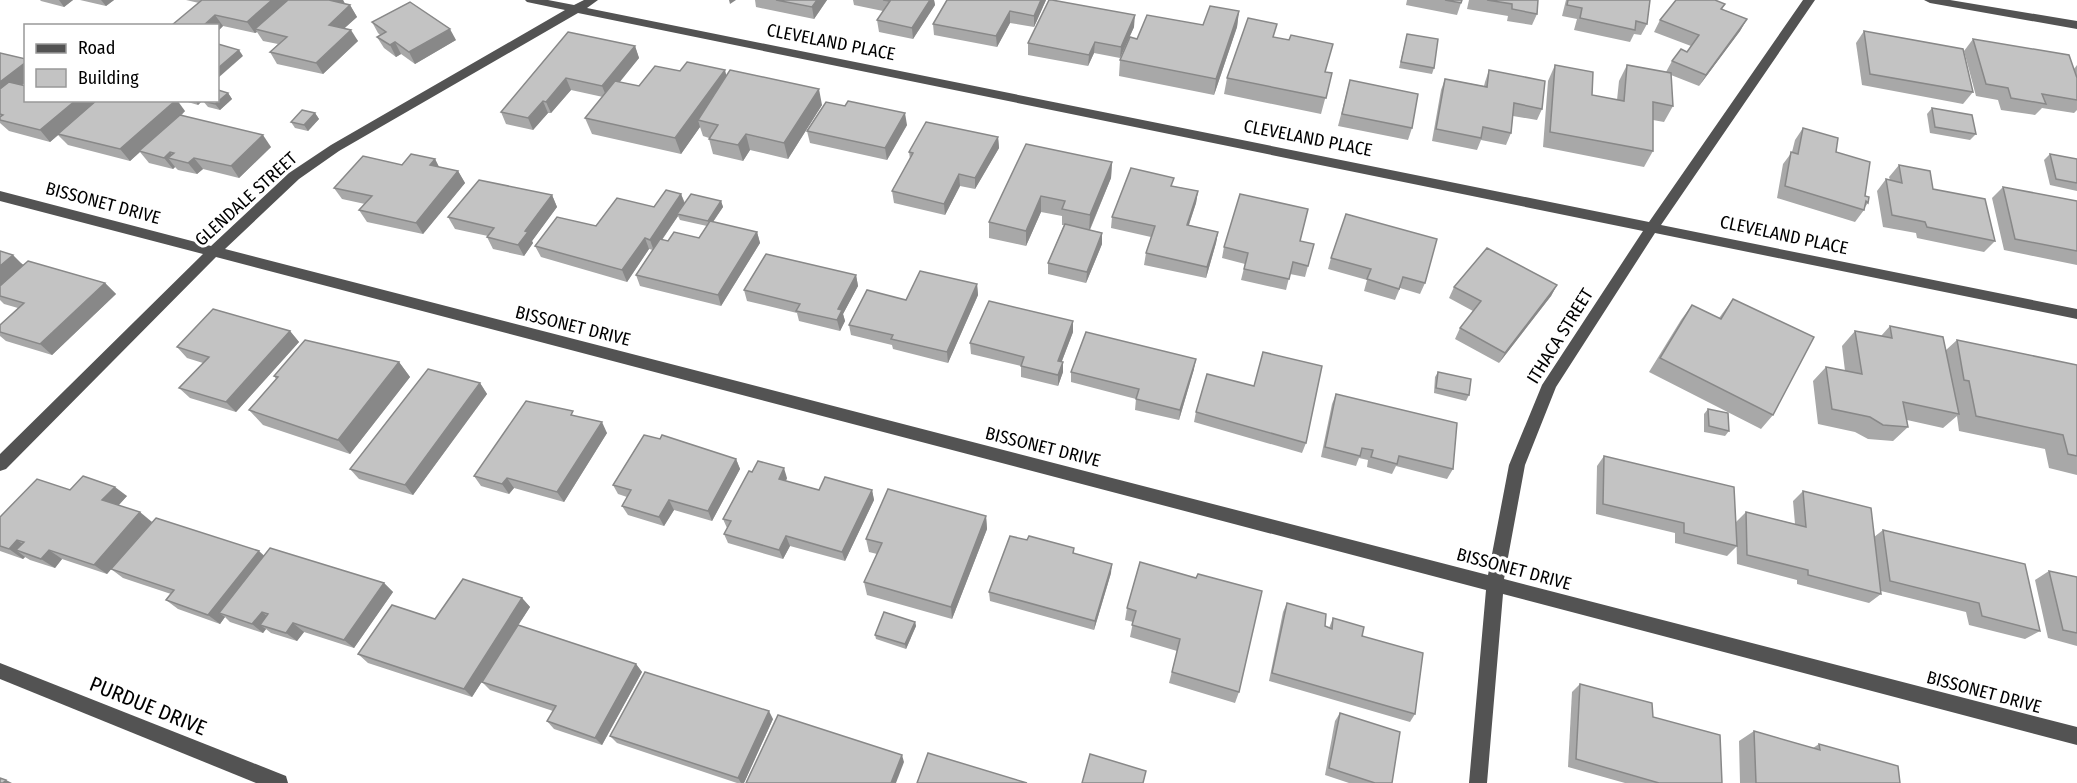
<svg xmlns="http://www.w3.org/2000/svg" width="2077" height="783" font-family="'Fira Sans Condensed',sans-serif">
	<rect width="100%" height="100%" fill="#fff"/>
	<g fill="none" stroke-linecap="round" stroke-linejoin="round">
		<g fill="#535353" fill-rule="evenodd">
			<path d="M525,0H548L574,5L584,0H598L587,8L1649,222L1803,0H1815L1661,225L2077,309V319L1655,233L1556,387L1525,465L1504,579L2077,727V745L1503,594L1487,783H1469L1486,590L216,257L6,469L0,471V454L203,254L0,201V191L211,246L289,173L331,145L565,10L527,2ZM578,13L1643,231L1542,385L1509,465L1488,575L225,249L299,179L339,151Z"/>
			<polygon points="1924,0 1950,0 2077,21 2077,29 1930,3"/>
			<polygon points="0,663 286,776 288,783 256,783 0,679"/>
		</g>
	</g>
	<g fill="#a8a8a8" fill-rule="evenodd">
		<polygon points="40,0 73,0 64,7 41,1"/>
		<polygon points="80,0 114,0 106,6"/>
		<polygon points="186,0 343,0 345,4 350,5 357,17 344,28 358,41 323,74 277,64 270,52 278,44 263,41 257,32 255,33 223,26 218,31 218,26 199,3"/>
		<polygon points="755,0 827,0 814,19 756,7"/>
		<polygon points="853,0 934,0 935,5 913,39 879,32 877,20 883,11 854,5"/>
		<polygon points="947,0 1046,0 1034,27 1010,23 997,47 934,35 933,24"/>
		<polygon points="1407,0 1462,0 1457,15 1406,5"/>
		<polygon points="1469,0 1538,0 1537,14 1532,25 1507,21 1508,16 1467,9"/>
		<polygon points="1566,0 1650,0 1647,24 1641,35 1634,34 1630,42 1574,30 1577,19 1562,16"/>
		<polygon points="1725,4 1722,9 1747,19 1740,31 1699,86 1671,75 1673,106 1664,122 1653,120 1653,151 1644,167 1543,147 1548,81 1555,65 1592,95 1617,100 1619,81 1627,65 1666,72 1672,61 1687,52 1691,46 1654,32 1660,20"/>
		<polygon points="1239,11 1237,27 1214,95 1119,76 1120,60 1137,39 1203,25"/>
		<polygon points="372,22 456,40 415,64 401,54 396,57 384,48 377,37 380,35 378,33"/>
		<polygon points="1134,27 1120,58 1094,53 1088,66 1028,55 1028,43"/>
		<polygon points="1864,31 1973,92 1963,104 1862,85 1856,43"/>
		<polygon points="568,32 635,46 639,58 619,82 639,86 680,71 727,76 822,105 788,159 750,150 743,161 713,154 709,139 709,138 703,136 700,127 681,154 592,134 585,118 603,97 571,90 551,113 548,113 533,130 506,124 501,112"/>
		<polygon points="1407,34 1434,68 1432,74 1399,68"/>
		<polygon points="1274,37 1326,72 1332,73 1321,114 1224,94 1227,78"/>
		<polygon points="1973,39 2074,69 2077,65 2077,110 2074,113 2042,108 2035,115 2001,110 1998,100 1976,96 1964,51"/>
		<polygon points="0,53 26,82 22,85 26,100 185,111 181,116 271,147 239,178 203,169 197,174 178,170 175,167 173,169 149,163 140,152 130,161 68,145 58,135 50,142 9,131 0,123"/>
		<polygon points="1489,70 1542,109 1537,120 1513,116 1511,133 1506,145 1481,140 1477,150 1432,141 1441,90 1445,79 1484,86 1485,82"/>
		<polygon points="1350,80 1412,128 1408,140 1338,126"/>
		<polygon points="228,93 232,99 220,110 208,107 203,101"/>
		<polygon points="181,100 203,100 198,105"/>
		<polygon points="845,106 907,125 887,160 810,143 807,131"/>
		<polygon points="1932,108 1976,134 1970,140 1930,133 1927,114"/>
		<polygon points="315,113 319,119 308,131 295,128 291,122"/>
		<polygon points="1803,128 1836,152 1865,196 1868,203 1865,207 1864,210 1855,222 1777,198 1783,164 1792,152 1795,140"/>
		<polygon points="998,137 999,148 975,189 960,186 945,215 894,203 892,191 910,159 909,152"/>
		<polygon points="2050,154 2077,159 2077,191 2050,185 2044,160"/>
		<polygon points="435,159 439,167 458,171 465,183 423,234 367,222 359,210 365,204 342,199 334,188 402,165"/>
		<polygon points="1112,162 1111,178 1090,230 1102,233 1102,244 1086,283 1048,274 1048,263 1064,225 1062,225 1062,216 1041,212 1026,246 989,238 989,222"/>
		<polygon points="1899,165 1933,189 1995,241 1984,252 1917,238 1916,233 1883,227 1877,191 1886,179 1890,180 1889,177"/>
		<polygon points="1173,186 1198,191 1196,203 1189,225 1218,232 1216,243 1206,278 1144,265 1146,253 1151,237 1111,228 1112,217"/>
		<polygon points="2003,187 2077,201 2077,265 2004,250 1992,198"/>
		<path d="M681,194L685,203L721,201L723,207L713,222L757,232L760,243L721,306L640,286L636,275L653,250L649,249L627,282L541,257L535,246L654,207ZM678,216L680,220L707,226L699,238L668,241L662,240Z"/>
		<polygon points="552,195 557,207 532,241 533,243 524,256 493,249 487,237 488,236 455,229 448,217"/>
		<polygon points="1300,241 1314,244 1305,277 1290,274 1286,290 1241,280 1245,264 1222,258 1224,247"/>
		<polygon points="0,251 24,265 105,283 116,294 52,355 6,341 0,336 0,325 18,308 4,304 0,300"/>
		<polygon points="1331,258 1425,283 1420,294 1400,288 1395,300 1364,291 1367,280 1328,269"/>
		<polygon points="856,275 858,286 843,314 845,321 840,331 799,321 797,313 747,301 744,290"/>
		<polygon points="977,284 978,295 948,363 893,349 892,345 851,335 849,325 906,300"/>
		<polygon points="1557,285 1551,296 1499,363 1455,339 1460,328 1473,311 1449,298 1454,287"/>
		<polygon points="1733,299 1773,415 1761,429 1649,372 1681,320 1692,305 1719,318"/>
		<polygon points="1890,326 1946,350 1957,340 2077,365 2077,475 2049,468 2045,449 1959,431 1957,416 1943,428 1907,420 1908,427 1893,441 1868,439 1855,432 1818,424 1813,381 1826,367 1845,371 1842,346 1855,331 1881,336"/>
		<polygon points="290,331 299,342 236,412 190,398 179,388 203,363 187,358 177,347"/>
		<polygon points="1073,332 1062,361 1063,372 1058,386 1021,377 1021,366 971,354 970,343"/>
		<polygon points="399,362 410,377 350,454 263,425 249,410 276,379 274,376"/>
		<polygon points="1194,369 1179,420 1135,410 1136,399 1071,382 1071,372"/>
		<polygon points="1438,372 1469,395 1466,401 1434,393 1435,377"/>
		<polygon points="480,383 487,394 413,495 359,479 350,469"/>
		<polygon points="1336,394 1453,469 1447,479 1396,466 1392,474 1367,467 1368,460 1359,458 1356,466 1321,457 1332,404"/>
		<polygon points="1708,409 1729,431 1725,436 1704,432 1704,414"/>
		<polygon points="1196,412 1306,443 1302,453 1194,422"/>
		<polygon points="575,416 607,433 564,502 514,488 509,494 481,486 474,476"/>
		<polygon points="1604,456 1737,546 1727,556 1675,543 1675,533 1596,514 1597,466"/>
		<polygon points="736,459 740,469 712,521 674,510 664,526 628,515 622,506 627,497 618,494 613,485"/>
		<polygon points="752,472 787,478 786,481 819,490 872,490 874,500 845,561 790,546 783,559 728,543 724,534 727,528 723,519"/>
		<polygon points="70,490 127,496 118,506 152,522 264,556 384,583 393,592 354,648 304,632 297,641 271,633 266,629 263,633 230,622 225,617 220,624 178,609 166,600 171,594 123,578 111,569 107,574 62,559 55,568 30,560 25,557 23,559 0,551 0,517"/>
		<polygon points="1803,491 1874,537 1883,530 2040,631 2025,639 1969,625 1966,612 1881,591 1881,594 1869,603 1797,584 1797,580 1737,564 1736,522 1746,512 1795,524 1793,501"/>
		<polygon points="986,516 987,529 952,619 867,595 864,582 877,554 869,552 866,539"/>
		<polygon points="1074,554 1111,573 1094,630 990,601 989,592"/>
		<polygon points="1140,562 1239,692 1235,703 1169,683 1177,651 1130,637 1133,622 1125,620 1127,608"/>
		<polygon points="2049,571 2077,577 2077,646 2048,638 2035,580"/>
		<polygon points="522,598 530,607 518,625 636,664 642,672 602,745 554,729 547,721 553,711 490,690 482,682 497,658 472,697 368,663 358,654 435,619"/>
		<polygon points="1287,603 1325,626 1329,628 1333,618 1362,636 1415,714 1410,722 1269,681 1283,612"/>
		<polygon points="915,622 916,626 906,649 876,639 875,635"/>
		<polygon points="1580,684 1653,717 1722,783 1625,783 1568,767 1572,692"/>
		<polygon points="1340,713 1392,783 1349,783 1325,775 1335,721"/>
		<polygon points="773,719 744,783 737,783 617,743 610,736"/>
		<polygon points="1754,731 1813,748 1819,744 1900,783 1740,783 1739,741"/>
	</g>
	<g fill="#888">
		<polygon points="59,0 73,0 64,7"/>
		<polygon points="101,0 114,0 106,6"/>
		<polygon points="272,0 293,0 255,29 257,32 255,33 247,22"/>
		<polygon points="329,0 343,0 345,4"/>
		<polygon points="729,0 736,0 730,4"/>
		<polygon points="817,0 827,0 814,19 812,7"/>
		<polygon points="928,0 934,0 935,5 913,39 912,28"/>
		<polygon points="1041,0 1046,0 1034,27 1034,16"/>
		<polygon points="350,5 357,17 336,36 329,25"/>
		<polygon points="1010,11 1010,23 997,47 996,36"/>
		<polygon points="1239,11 1237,27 1214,95 1216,79"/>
		<polygon points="215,15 223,26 218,31 218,26 203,26"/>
		<polygon points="1135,15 1134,27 1120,58 1121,47"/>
		<polygon points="1747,19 1740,31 1699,86 1706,75"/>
		<polygon points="450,29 456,40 415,64 409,52"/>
		<polygon points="351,30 358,41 323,74 316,63"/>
		<polygon points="395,42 401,54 396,57 390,45"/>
		<polygon points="1095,42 1094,53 1088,66 1089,55"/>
		<polygon points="635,46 639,58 607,98 602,86"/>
		<polygon points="239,50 243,56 218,78 218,68"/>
		<polygon points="26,62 26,82 0,102 0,82"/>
		<polygon points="725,70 729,86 698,120 700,127 681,154 675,138"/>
		<polygon points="566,78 571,90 551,113 546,102"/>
		<polygon points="819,89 822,105 788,159 784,143"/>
		<polygon points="228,93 232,99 220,110 215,104"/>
		<polygon points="76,100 99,100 50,142 40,130"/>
		<polygon points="176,100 177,100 185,111 130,161 120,149"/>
		<polygon points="195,100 203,100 198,105"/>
		<polygon points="543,101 548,113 533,130 528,118"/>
		<polygon points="315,113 319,119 308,131 304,125"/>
		<polygon points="905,113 907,125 887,160 885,148"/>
		<polygon points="746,134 750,150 743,161 738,145"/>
		<polygon points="263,135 271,147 239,178 231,166"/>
		<polygon points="998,137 999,148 975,189 975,178"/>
		<polygon points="170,152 176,160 168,158 175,167 173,169 164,158"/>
		<polygon points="194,158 203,169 197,174 188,163"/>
		<polygon points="435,159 441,171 430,165"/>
		<polygon points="1112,162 1111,178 1089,231 1090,215"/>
		<polygon points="458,171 465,183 423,234 416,223"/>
		<polygon points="959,174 960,186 945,215 944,204"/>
		<polygon points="1198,191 1196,203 1185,236 1187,225"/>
		<polygon points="681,194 685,205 677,214 678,216 654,251 650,240"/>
		<polygon points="552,195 557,207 532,241 533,243 524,256 518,245 525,231"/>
		<polygon points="1041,196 1041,212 1026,246 1026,231"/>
		<polygon points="721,201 723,207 710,226 708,221"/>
		<polygon points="757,232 760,243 721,306 718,295"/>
		<polygon points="1218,232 1216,243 1206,278 1207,267"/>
		<polygon points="1102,233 1102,244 1086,283 1087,272"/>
		<polygon points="645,238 649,249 627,282 622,270"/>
		<polygon points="13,255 24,266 0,288 0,266"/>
		<polygon points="856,275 858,286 843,314 845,321 840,331 837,320 838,309"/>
		<polygon points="105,283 116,294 52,355 40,344"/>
		<polygon points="977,284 978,295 948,363 947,352"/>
		<polygon points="1557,285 1551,296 1499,363 1505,353"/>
		<polygon points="1073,321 1073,332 1058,371 1058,361"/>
		<polygon points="290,331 299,342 236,412 226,402"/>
		<polygon points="1196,359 1194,369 1179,420 1180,410"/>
		<polygon points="399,362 410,377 350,454 338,440"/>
		<polygon points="1063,362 1063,372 1058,386 1058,375"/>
		<polygon points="480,383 487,394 413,495 405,485"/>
		<polygon points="602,422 607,433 564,502 557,492"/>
		<polygon points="736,459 740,469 712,521 708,511"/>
		<polygon points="784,468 787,478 782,489 779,479"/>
		<polygon points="507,478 514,488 509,494 502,484"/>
		<polygon points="115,487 127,496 114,510 102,500"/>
		<polygon points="872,490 874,500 845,561 842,552"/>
		<polygon points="669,500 674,510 664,526 659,517"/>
		<polygon points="140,512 152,522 107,574 94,565"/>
		<polygon points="986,516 987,529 952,619 951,607"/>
		<polygon points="786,536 790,546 783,559 779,550"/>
		<polygon points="17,540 31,550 16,550 25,557 23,559 9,549"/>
		<polygon points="49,550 62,559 55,568 41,559"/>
		<polygon points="259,551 270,561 219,613 225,617 220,624 208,615"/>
		<polygon points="1112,564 1111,573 1094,630 1095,621"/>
		<polygon points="384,583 393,592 354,648 344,640"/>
		<polygon points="522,598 530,607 472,697 464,689"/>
		<polygon points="262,612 273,621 260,625 266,629 263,633 252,624"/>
		<polygon points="915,622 916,626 906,649 905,644"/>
		<polygon points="293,623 304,632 297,641 286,633"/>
		<polygon points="636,664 642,672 602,745 595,738"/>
		<polygon points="769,711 773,719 744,783 741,783 738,778"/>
		<polygon points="902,755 904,762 896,783 891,783"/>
		<polygon points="6,780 12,783 3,783"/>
	</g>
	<g fill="#c3c3c3" stroke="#888" stroke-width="1.5">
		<polygon points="202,0 272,0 247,22 215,15 203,26 172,25"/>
		<polygon points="288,0 329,0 350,5 329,25 351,30 316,63 270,52 287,37 255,29"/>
		<polygon points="776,0 817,0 812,7"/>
		<polygon points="883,0 930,0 912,28 877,20 890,1"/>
		<polygon points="947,0 1041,0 1034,16 1010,11 996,36 933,24"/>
		<polygon points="1049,0 1052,0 1135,15 1121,47 1095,42 1089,55 1028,43"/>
		<polygon points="1445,0 1462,0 1461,3"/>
		<polygon points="1487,0 1538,0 1537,14 1512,9 1512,4"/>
		<polygon points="1568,0 1650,0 1647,24 1636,21 1635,30 1580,18 1582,8 1567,5"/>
		<polygon points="1676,0 1715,0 1725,4 1721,9 1747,19 1706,75 1672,61 1681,49 1687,52 1699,35 1660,20"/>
		<polygon points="410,2 450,29 409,52 395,42 390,45 377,37 386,32 372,22"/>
		<polygon points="1210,6 1239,11 1216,79 1120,60 1130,37 1137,39 1147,15 1203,25"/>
		<polygon points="1248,18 1277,24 1273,37 1289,40 1291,35 1333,44 1325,72 1332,73 1326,98 1227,78"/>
		<polygon points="1864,31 1963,49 1973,92 1870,74"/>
		<polygon points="568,32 635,46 602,86 566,78 546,102 543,101 528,118 501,112"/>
		<polygon points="1407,34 1438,39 1434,68 1401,62"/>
		<polygon points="1973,39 2069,55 2077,78 2077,100 2042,94 2046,104 2011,98 2008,88 1986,84"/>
		<polygon points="218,44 239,50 218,68"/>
		<polygon points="0,53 26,59 26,62 0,82"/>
		<polygon points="687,62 725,70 675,138 585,118 615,81 639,86 655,66 680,71"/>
		<polygon points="1555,65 1593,72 1592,95 1624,101 1627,65 1671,73 1673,106 1653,102 1653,151 1550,132"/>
		<polygon points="730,70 819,89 784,143 746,134 738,145 709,139 718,125 698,120"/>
		<polygon points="1489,70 1545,81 1542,109 1514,103 1511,133 1483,127 1481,138 1436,129 1445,79 1487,87"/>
		<polygon points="1350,80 1418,94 1412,128 1342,114"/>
		<polygon points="9,82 26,86 26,100 76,100 40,130 0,120 0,117 3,115 0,114 0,89"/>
		<polygon points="218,90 228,93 215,104 203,101 218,100"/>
		<polygon points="97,100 176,100 120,149 58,134"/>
		<polygon points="848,101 905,113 885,148 807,131 826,102 845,106"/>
		<polygon points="1932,108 1972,115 1976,134 1935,127"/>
		<polygon points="302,110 315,113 304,125 291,122"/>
		<polygon points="180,115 263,135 231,166 194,158 188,163 168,158 174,153 170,152 164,158 139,151"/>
		<polygon points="926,122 998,137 975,178 959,174 944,204 892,191 913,153 909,152"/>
		<polygon points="1803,128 1838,138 1836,152 1870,162 1865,196 1869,197 1868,203 1866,201 1864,210 1785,186 1791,152 1798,154"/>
		<polygon points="1026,144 1112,162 1090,215 1062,209 1065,201 1041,196 1026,231 989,222"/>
		<polygon points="411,154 435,159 430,165 458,171 416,223 359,210 372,196 334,188 363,156 402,165"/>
		<polygon points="2050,154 2077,159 2077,183 2056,179"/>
		<polygon points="1899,165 1930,171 1933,189 1985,199 1995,241 1927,227 1925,222 1892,215 1886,179 1902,183"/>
		<polygon points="1131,168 1174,178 1171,186 1198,191 1187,225 1218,232 1207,267 1146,253 1155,226 1112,217"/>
		<polygon points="479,180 552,195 525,231 528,232 518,245 487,237 494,228 448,217"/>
		<polygon points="2003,187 2077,201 2077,251 2015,239"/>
		<polygon points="666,190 681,194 650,240 645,238 622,270 535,246 557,217 596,226 617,198 654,207"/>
		<polygon points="691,194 721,201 708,221 677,214"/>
		<polygon points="1240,194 1308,209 1300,241 1314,244 1308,266 1293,262 1289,279 1244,269 1248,253 1224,247"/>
		<polygon points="1346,214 1437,239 1425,283 1403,277 1399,289 1367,279 1371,269 1331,258"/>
		<polygon points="710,221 757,232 718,295 636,275 660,239 668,241 674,232 699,238"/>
		<polygon points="1065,224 1102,233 1087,272 1048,263"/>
		<polygon points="1487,248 1557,285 1505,353 1460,328 1481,301 1454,287"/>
		<polygon points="0,251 13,255 0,266"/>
		<polygon points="766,254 856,275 838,309 842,310 837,320 796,311 800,304 744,290"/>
		<polygon points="28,261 105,283 40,344 0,332 0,325 24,303 0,296 0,286"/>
		<polygon points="920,271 977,284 947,352 891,339 893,335 849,325 867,290 906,300"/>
		<polygon points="1733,299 1814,337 1773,415 1660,358 1692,305 1721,319"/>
		<polygon points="989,301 1073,321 1058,361 1063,362 1058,375 1021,366 1024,357 970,343"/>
		<polygon points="213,309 290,331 226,402 179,388 209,357 177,347"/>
		<polygon points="1890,326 1943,337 1959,414 1903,402 1908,427 1883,425 1870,417 1832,409 1826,367 1862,374 1855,331 1892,338"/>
		<polygon points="1086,332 1196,359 1180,410 1136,399 1139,389 1071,372"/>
		<polygon points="305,340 399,362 338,440 249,410 278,377 274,376"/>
		<polygon points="1957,340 2077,365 2077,456 2068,454 2063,435 1976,416 1969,381 1964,380"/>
		<polygon points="1263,352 1322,366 1306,443 1196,412 1207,374 1254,386"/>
		<polygon points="428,369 480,383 405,485 350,469"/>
		<polygon points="1438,372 1471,379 1469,395 1436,388"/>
		<polygon points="1336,394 1457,423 1453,469 1399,456 1397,464 1371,457 1373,450 1362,448 1360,456 1325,447"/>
		<polygon points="526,401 573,411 571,415 602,422 557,492 507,478 502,484 474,476"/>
		<polygon points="1708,409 1728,413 1729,431 1709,426"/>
		<polygon points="644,435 660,439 662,435 736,459 708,511 669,500 659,517 622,506 631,490 613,485"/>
		<polygon points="1604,456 1734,487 1737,546 1684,533 1684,523 1603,504"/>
		<polygon points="758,461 784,468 779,479 819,490 825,477 872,490 842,552 786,536 779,550 724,534 731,521 723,519 749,471 752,472"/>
		<polygon points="83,476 115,487 102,500 140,512 94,565 49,550 41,559 16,550 24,542 17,540 9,549 0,546 0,517 37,479 70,490"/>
		<polygon points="888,489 986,516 951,607 864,582 882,543 866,539"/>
		<polygon points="1803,491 1871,508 1881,594 1808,575 1808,570 1747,555 1746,512 1806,527"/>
		<polygon points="156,518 259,551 208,615 166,600 174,590 111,569"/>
		<polygon points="1883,530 2025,564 2040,631 1982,616 1979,603 1890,581"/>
		<polygon points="1010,536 1027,540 1029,536 1074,548 1073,553 1112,564 1095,621 989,592"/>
		<polygon points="270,548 384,583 344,640 293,623 286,633 260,625 268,614 262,612 252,624 219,613"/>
		<polygon points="1140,562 1196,578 1198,574 1262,591 1239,692 1172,672 1180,639 1132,625 1136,611 1127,608"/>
		<polygon points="2049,571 2077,577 2077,633 2063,630"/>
		<polygon points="463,579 522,598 464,689 358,654 392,605 435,619"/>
		<polygon points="1287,603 1326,614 1325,626 1332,629 1333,618 1364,627 1362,636 1423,653 1415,714 1272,673"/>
		<polygon points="884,612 915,622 905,644 875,635"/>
		<polygon points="518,625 636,664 595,738 547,721 556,706 482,682"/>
		<polygon points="645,672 769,711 738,778 610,736"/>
		<polygon points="1580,684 1652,703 1653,717 1720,735 1722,783 1659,783 1576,759"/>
		<polygon points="1340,713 1400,732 1392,783 1375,783 1329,768"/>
		<polygon points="778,715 902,755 891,783 746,783"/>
		<polygon points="1754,731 1820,750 1819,744 1898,766 1900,783 1756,783"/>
		<polygon points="928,753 1027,783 917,783"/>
		<polygon points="1090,754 1146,771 1143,783 1082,783"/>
		<polygon points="0,778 6,780 3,783 0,783"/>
	</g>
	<g text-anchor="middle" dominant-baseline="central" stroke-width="6" stroke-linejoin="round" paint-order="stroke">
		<g font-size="18" fill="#000" stroke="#fff">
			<text transform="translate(831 42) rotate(11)">CLEVELAND PLACE</text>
			<text transform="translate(1308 138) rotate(11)">CLEVELAND PLACE</text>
			<text transform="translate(246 199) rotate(-42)">GLENDALE STREET</text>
			<text transform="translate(103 203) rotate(15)">BISSONET DRIVE</text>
			<text transform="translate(1784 235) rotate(12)">CLEVELAND PLACE</text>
			<text transform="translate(573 326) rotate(14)">BISSONET DRIVE</text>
			<text transform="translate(1560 336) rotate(-58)">ITHACA STREET</text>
			<text transform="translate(1043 447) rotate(14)">BISSONET DRIVE</text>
			<text transform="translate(1514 569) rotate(15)">BISSONET DRIVE</text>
			<text transform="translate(1984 692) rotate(15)">BISSONET DRIVE</text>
		</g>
		<g font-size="21" fill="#000" stroke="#fff">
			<text transform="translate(148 706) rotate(22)">PURDUE DRIVE</text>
		</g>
	</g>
	<rect x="24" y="24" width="195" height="78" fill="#ffffff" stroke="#999999" stroke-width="1.5"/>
	<rect x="36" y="44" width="30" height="9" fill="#535353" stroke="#999999" stroke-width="1.5"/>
	<text x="78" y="54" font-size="18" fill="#000000">Road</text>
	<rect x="36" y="69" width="30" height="18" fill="#c3c3c3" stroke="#999999" stroke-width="1.5"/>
	<text x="78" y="84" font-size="18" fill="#000000">Building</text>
</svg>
